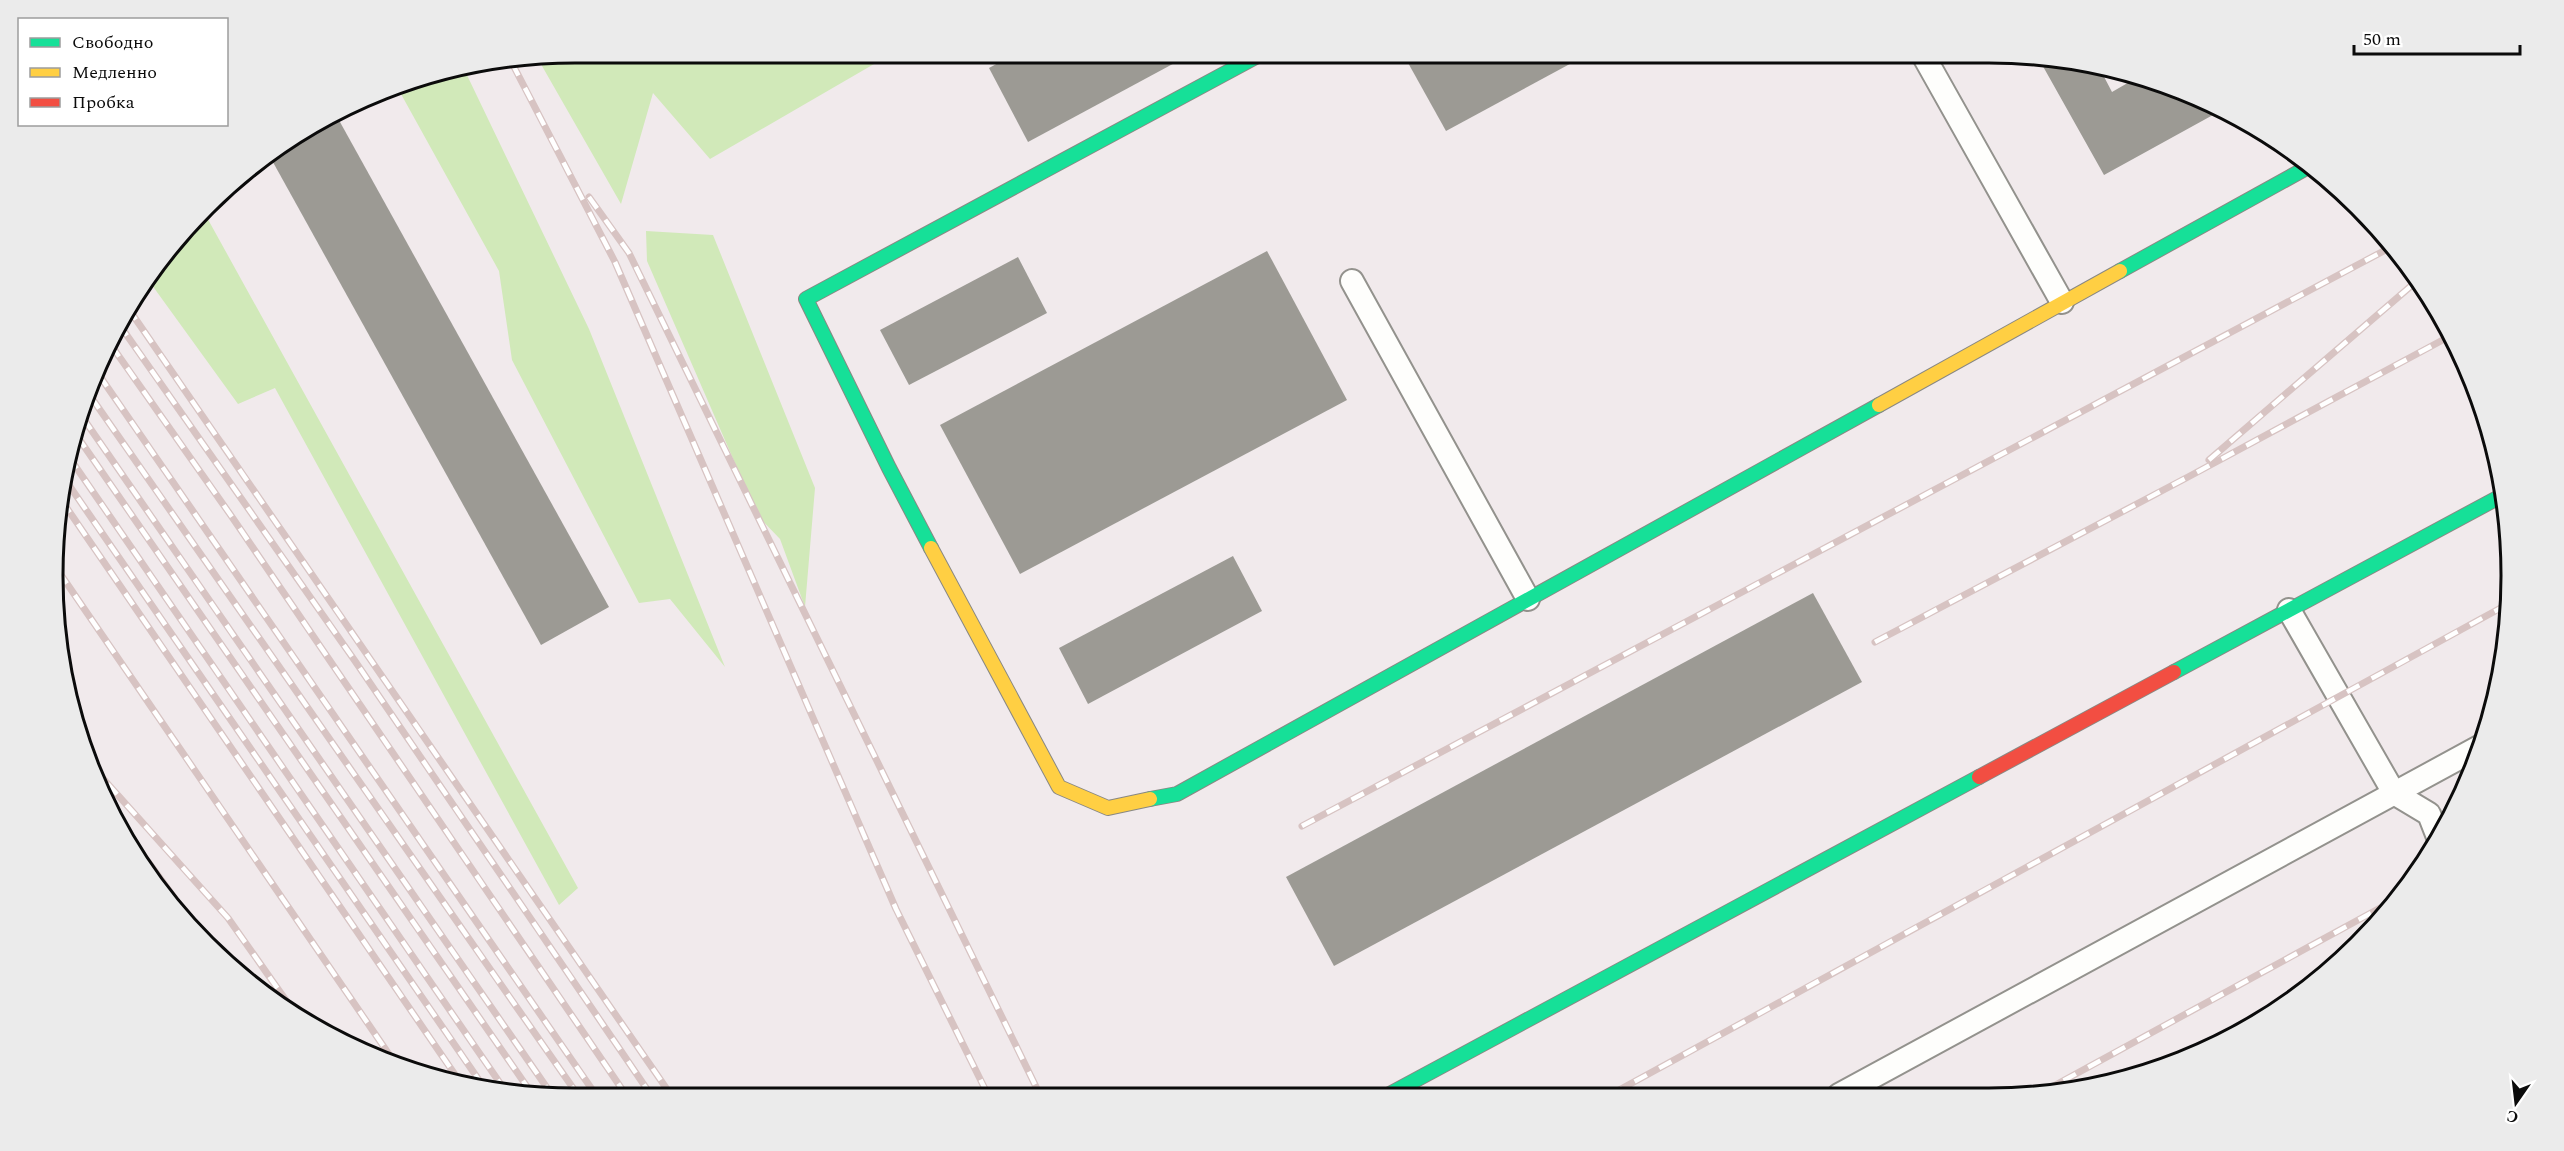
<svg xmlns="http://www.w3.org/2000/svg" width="2564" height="1151" font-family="Spectral,serif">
	<rect width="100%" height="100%" fill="#faf8ed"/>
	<polygon fill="#f1eaec" points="576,53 1989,53 2157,80 2250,123 2334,183 2404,257 2458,344 2494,440 2510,542 2507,644 2484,744 2423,866 2333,969 2220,1045 2057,1094 576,1098 407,1071 314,1029 231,969 122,837 80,744 57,644 62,474 122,314 231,182 314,122 407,80"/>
	<g fill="#d1e9b9">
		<polygon points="576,53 893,53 710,159 653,93 621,204 538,59"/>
		<polygon points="465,71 589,329 725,667 670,599 639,603 512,360 499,271 396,85 407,80"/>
		<polygon points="205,214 578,888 559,905 275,388 238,404 149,281"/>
		<polygon points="646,231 713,235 815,488 805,607 780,539 758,516 647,261"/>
	</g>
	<g fill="#9c9a94">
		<polygon points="1018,52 1195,52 1028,142 989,68"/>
		<polygon points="1422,52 1592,52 1446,131 1407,61"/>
		<polygon points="2040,61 2101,71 2112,92 2138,77 2157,80 2222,110 2104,175"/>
		<polygon points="335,113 609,607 541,645 269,155 314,122"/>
		<polygon points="1267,251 1347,400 1020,574 940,425"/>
		<polygon points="1018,257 1047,313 909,385 880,330"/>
		<polygon points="1233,556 1262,611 1088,704 1059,648"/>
		<polygon points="1813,593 1862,682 1334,966 1286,877"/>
	</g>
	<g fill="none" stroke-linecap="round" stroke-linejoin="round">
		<g stroke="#93928d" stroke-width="26">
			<g id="street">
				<polyline points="1922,53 2062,302"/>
				<polyline points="1352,281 1528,599"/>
				<polyline points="2289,610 2394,793 2429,814 2438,837"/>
				<polyline points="1839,1095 2483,745"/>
			</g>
		</g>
		<g stroke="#898883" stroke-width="16">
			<g id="fast">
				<polyline points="2120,271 2310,166"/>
				<polyline points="931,548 889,468 806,299 1263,53"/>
				<polyline points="2174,672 2503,495"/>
				<polyline points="1150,799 1177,794 1879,405"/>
				<polyline points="1386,1096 1979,777"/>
			</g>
		</g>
		<g stroke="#898883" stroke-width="16">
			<g id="slow">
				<polyline points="1879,405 2120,271"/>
				<polyline points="931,548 1059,787 1108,808 1150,799"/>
			</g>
		</g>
		<g stroke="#898883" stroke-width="16">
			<polyline id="jam" points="1979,777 2174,672"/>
		</g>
		<use href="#street" stroke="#fefefc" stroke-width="22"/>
		<use href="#fast" stroke="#16e098" stroke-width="14"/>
		<use href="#slow" stroke="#ffcf43" stroke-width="14"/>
		<use href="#jam" stroke="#f24e42" stroke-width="14"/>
		<g stroke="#d7c3c2" stroke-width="7">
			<g id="rail">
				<polyline points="512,63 615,262 896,909 989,1097"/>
				<polyline points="589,197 629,253 1041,1097"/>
				<polyline points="128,308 673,1098"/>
				<polyline points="119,324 355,661 653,1098"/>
				<polyline points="111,345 232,517 628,1098"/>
				<polyline points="99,375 598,1098"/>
				<polyline points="91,397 580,1098"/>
				<polyline points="83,418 552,1095"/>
				<polyline points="77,436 530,1091"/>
				<polyline points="69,457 502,1086"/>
				<polyline points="2209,460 2418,280"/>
				<polyline points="62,475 481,1083"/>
				<polyline points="62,501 458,1079"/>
				<polyline points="59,572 397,1066"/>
				<polyline points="1875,642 2188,477 2452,335"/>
				<polyline points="89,763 228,918 297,1016"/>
				<polyline points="116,823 141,852 189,918"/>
				<polyline points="1302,826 2393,246"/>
				<polyline points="2039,1094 2393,901"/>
				<polyline points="1610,1095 2508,604"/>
			</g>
		</g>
		<use href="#rail" stroke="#fff" stroke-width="4.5" stroke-dasharray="14" stroke-linecap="butt"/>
	</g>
	<path d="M0 0H2564V1151H0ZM575 63H1989A512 512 0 0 1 2501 575V576A512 512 0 0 1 1989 1088H575A512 512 0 0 1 63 576V575A512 512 0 0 1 575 63Z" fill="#ebebeb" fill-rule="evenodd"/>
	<path fill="none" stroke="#0b0b0b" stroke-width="3" d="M575 63H1989A512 512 0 0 1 2501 575V576A512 512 0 0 1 1989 1088H575A512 512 0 0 1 63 576V575A512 512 0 0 1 575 63Z"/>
	<rect x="18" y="18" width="210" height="108" fill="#ffffff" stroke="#9d9d9d" stroke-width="1.5"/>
	<rect x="30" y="38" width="30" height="9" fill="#16e098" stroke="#9d9d9d" stroke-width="1.5"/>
	<text x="72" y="48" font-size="18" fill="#0b0b0b">Свободно</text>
	<rect x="30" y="68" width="30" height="9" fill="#ffcf43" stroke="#9d9d9d" stroke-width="1.5"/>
	<text x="72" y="78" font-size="18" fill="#0b0b0b">Медленно</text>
	<rect x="30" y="98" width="30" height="9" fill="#f24e42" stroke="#9d9d9d" stroke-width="1.5"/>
	<text x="72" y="108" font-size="18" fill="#0b0b0b">Пробка</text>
	<g transform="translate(2516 1103) rotate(194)" stroke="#ffffff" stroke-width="4.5" paint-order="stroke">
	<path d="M0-4.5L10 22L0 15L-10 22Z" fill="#0b0b0b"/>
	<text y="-9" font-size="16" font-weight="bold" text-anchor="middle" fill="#0b0b0b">С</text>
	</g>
	<path d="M2354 45v9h166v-9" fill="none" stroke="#0b0b0b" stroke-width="3"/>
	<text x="2363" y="45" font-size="18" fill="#0b0b0b" stroke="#ffffff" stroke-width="4.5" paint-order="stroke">50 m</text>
</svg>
